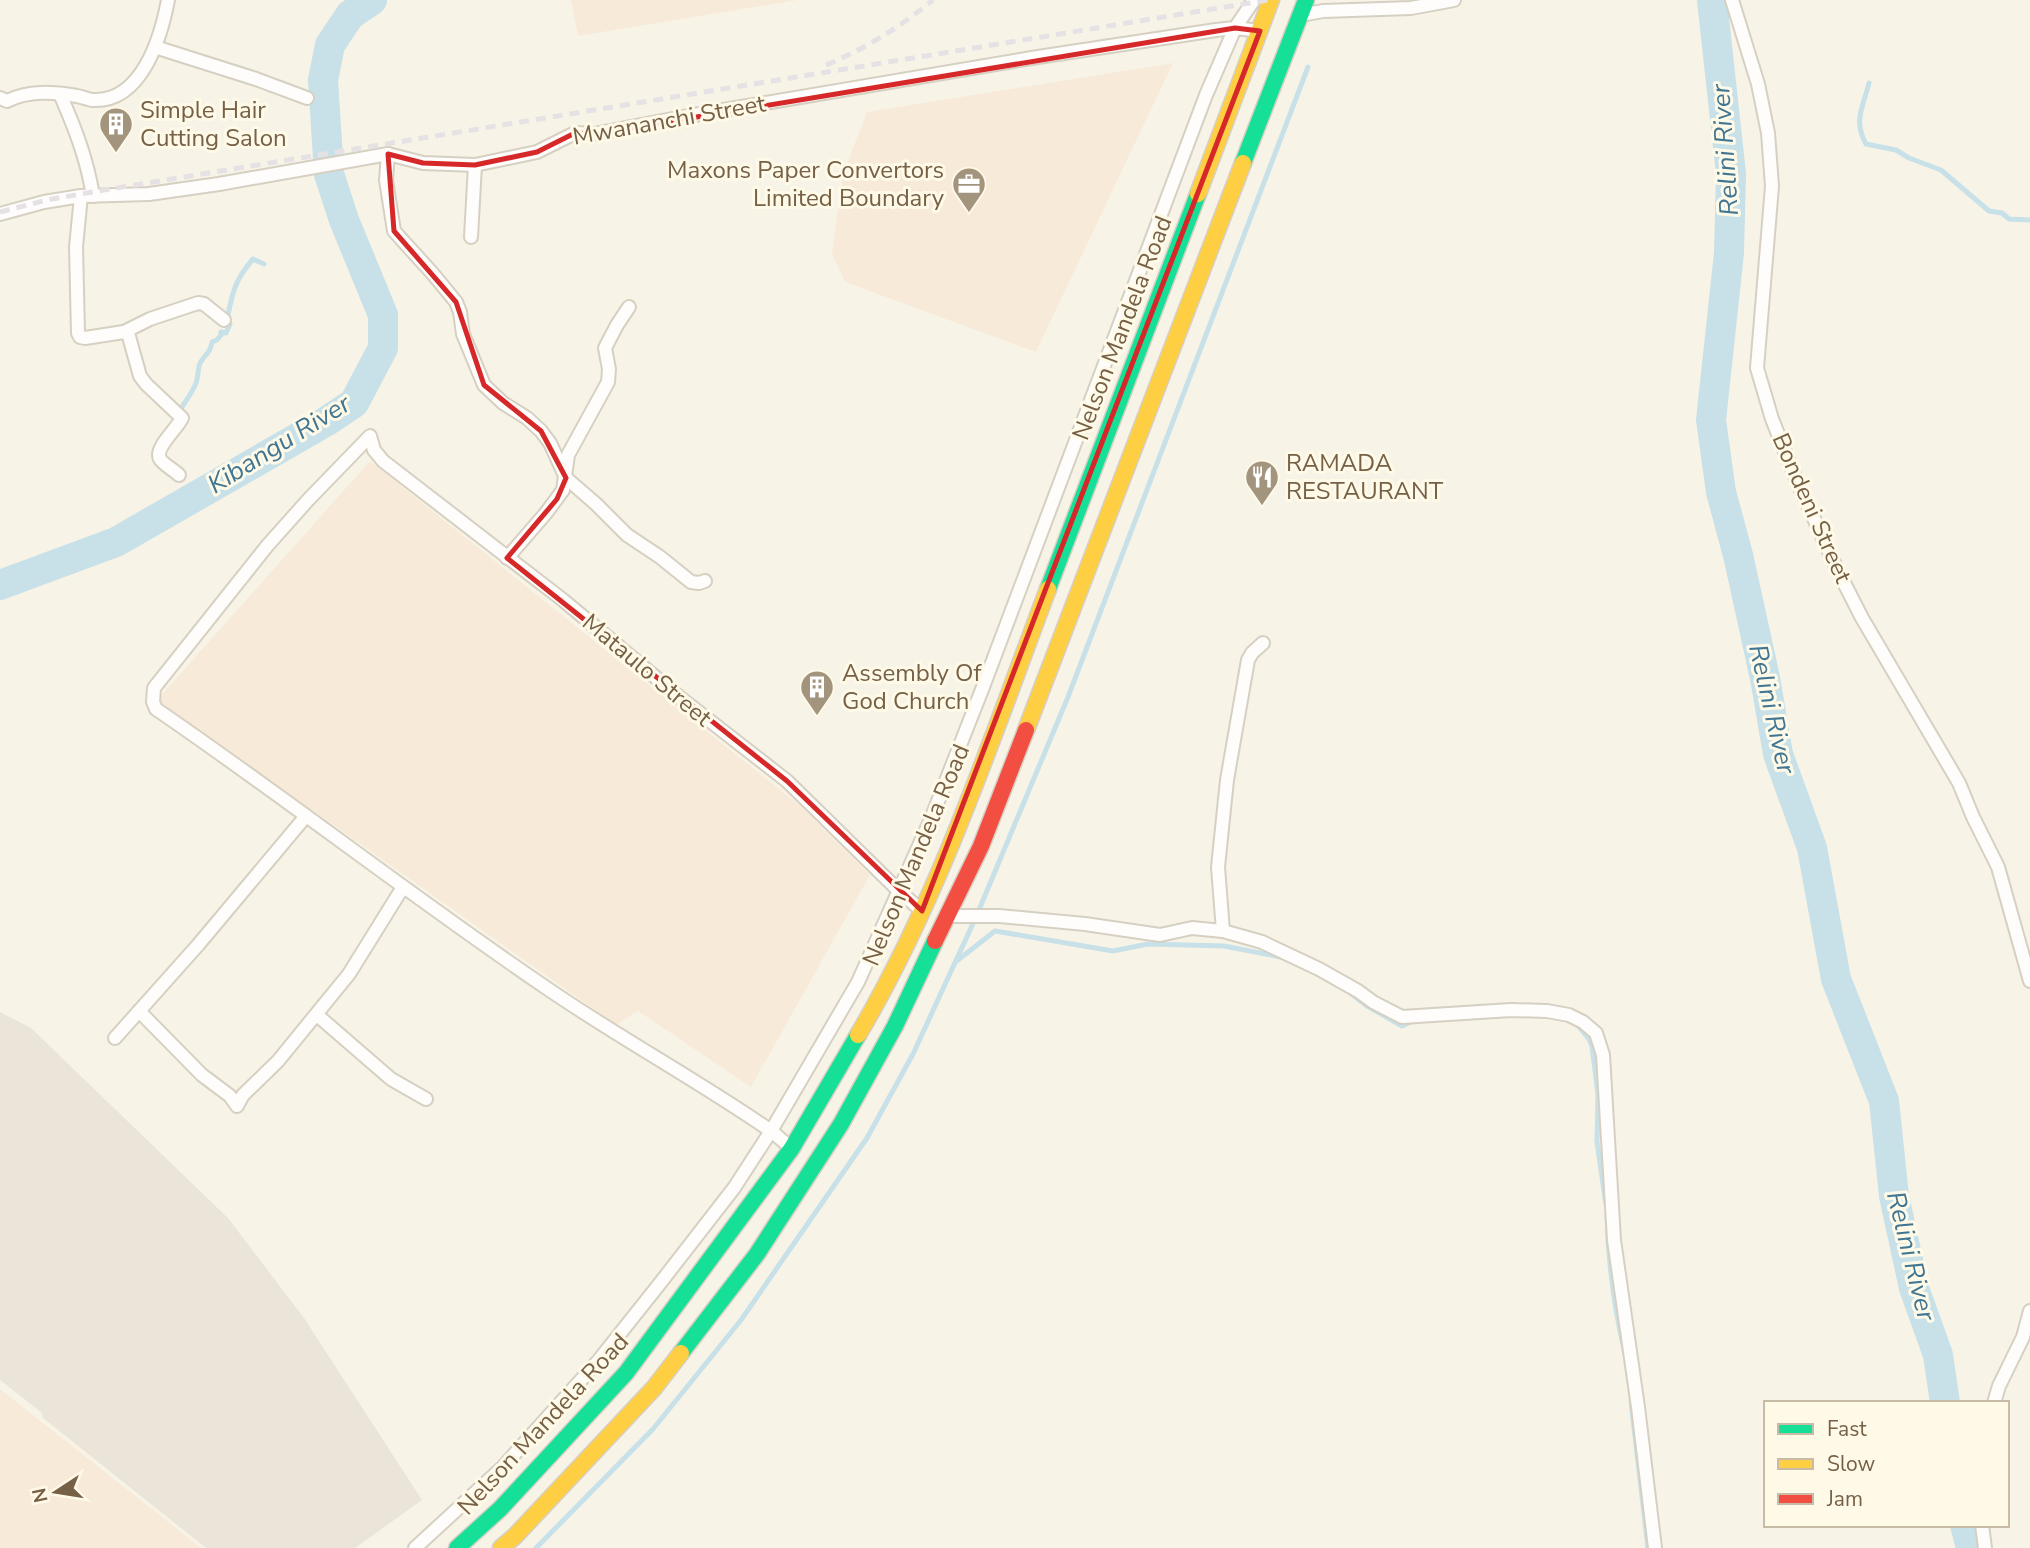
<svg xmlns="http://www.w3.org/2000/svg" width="2030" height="1548" font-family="'Nunito Sans',sans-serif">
	<rect width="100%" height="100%" fill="#f7f4e7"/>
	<g fill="#f8ead9">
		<polygon points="571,0 798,0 578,36"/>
		<polygon points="1173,63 1036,352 845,282 832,254 843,174 867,112"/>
		<polygon points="370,461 799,805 870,875 751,1087 638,1011 616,1025 157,700"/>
		<polygon points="0,1389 201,1548 0,1548"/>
	</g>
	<polygon fill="#eae5d8" points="0,1012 31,1028 228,1218 304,1318 422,1500 355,1548 206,1548 43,1418 42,1413 0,1380"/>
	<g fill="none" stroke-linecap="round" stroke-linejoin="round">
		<g stroke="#c8e0e8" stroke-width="5">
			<path d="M1869,83C1863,107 1853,121 1866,144L1896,150L1909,158L1941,170L1989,211L2002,213L2009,219L2030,220"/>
			<path d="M178,413C184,403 192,394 196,383C198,377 198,372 199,366C202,356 211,354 212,342L217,340L221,335V332L226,333L230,324L227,319C233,292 234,281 253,259L264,264"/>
			<polyline points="958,960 995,931 1113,951 1148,944 1224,946 1281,957"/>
			<polyline points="1349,992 1367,1006 1402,1026 1415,1020"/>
			<polyline points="1575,1022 1589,1039 1592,1046 1598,1095 1597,1142 1606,1205"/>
			<path d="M1607,1215C1608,1263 1614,1307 1625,1354"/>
			<polyline points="1631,1402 1648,1548"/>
			<polyline points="536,1548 653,1429 741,1320 867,1138 913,1054 976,917 1068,697 1308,67"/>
		</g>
		<g stroke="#c8e0e8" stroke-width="30">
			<polyline points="1712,0 1731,174 1729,253 1711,420 1721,492 1738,555 1765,678 1778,754 1812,848 1836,979 1884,1101 1894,1196 1914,1288 1938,1355 1945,1403"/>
			<polyline points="0,585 116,542 327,421 354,403 383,348 383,315 344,220 329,174 323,80 330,45 350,15 372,0"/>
			<polyline points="1965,1525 1971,1548"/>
		</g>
		<g stroke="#d6d0c2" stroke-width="16">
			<g id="street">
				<polyline points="1732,0 1758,84 1768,133 1772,186 1757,368 1772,419 1796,479 1838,571 1862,618 1959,783 1973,817 1998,867 2030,981"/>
				<polyline points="1301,15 1323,11 1411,8 1454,0"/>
				<polyline points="155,47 256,79 307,98"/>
				<path d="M60,94C75,128 87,159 93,196"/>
				<path d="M0,98L7,101C29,90 53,92 77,96C82,97 87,99 92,100C142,103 161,37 168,0"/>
				<polyline points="388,154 386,180 394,231 433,274 456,302 460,312 463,334 484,385 503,403 527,418 541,431 550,443 566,478 596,504 627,535 660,557 691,582 699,583 705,581"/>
				<path d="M81,196L76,247L78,333L80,337L85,338L124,332L128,333L140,376L146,384L182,418C177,429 154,448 160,459C164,465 174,470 179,475"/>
				<polyline points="0,214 44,202 81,196 149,194 219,184 388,154 423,163 475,165 537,152 575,133 594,134 688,116 1038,57 1216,30 1235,28 1260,31"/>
				<polyline points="471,237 475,165"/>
				<polyline points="124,332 150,319 198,303 204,304 224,320"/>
				<polyline points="507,558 546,513 563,490 568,455 608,382 609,369 605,348 617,325 629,307"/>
				<polyline points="949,916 999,916 1085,924 1160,935 1192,928 1223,931 1262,942 1319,969 1358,991 1373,1002 1402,1017 1511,1010 1547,1011 1569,1015 1583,1022 1596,1033 1603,1055 1614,1240 1638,1407 1655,1548"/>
				<polyline points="1223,931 1218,867 1227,780 1248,660 1252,653 1263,643"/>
				<polyline points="139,1011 202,1075 230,1096 237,1106 243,1095 278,1061 349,974 403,887"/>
				<polyline points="317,1015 391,1079 426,1099"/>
				<polyline points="115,1038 198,945 306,816"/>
				<path d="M792,1148C784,1143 778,1136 771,1131C699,1081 621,1039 548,989C415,899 289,800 156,709L153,702L154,688L267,546L308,500L370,436L374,450L383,461L563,600L678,696L787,781L899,891L922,911"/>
				<polyline points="1994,1403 1999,1386 2023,1337 2030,1311"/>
				<polyline points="1982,1525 1985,1548"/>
				<polyline points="415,1548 502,1468 599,1360 661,1282 734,1188 771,1131 858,982 931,819 983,687 1206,95 1235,28 1254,0"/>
			</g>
		</g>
		<g stroke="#d6cfc3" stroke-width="19">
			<g id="fast">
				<polyline points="1243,163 1306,0"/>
				<polyline points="1048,589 1198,194"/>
				<polyline points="681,1353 757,1254 841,1124 895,1026 935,941"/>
				<polyline points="457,1548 500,1509 626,1373 792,1148 858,1035"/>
			</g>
		</g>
		<g stroke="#d6cfc3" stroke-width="19">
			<g id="slow">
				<polyline points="1198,194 1271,0"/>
				<polyline points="1026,730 1243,163"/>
				<path d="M858,1035C940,896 991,740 1048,589"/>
				<polyline points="501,1548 515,1536 654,1388 681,1353"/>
			</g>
		</g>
		<g stroke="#d6cfc3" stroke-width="19">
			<polyline id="jam" points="935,941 981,846 1026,730"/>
		</g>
		<use href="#street" stroke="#fefdfb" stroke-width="12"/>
		<use href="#fast" stroke="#16e098" stroke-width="16"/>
		<use href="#slow" stroke="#ffcf43" stroke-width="16"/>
		<use href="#jam" stroke="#f24e42" stroke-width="16"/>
		<g stroke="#e5e1e4" stroke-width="5" stroke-dasharray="10 7" stroke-linecap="butt">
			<path d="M826,65C865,49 900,27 933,0"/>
			<polyline points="0,212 47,200 92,192 1268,0"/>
		</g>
	</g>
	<path fill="none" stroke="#d62828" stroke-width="5" stroke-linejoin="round" d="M1235,28L1260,31L922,911L787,781L507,558L557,499L566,478L541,431L484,385L456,302L394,231L388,154L423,163L475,165L537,152L575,133L594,134Z"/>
	<defs>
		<g id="building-pin" transform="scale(1.75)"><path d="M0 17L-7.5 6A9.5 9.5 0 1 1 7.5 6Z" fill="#a3947e" stroke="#fffae8"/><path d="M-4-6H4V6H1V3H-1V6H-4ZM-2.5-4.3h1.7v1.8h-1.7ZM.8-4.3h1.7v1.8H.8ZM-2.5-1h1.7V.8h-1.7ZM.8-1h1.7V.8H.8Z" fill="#fff"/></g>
		<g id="office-pin" transform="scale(1.75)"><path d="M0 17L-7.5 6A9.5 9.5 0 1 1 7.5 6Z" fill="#a3947e" stroke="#fffae8"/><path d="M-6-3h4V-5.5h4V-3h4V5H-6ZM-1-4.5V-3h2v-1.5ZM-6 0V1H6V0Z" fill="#fff"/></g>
		<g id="restaurant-pin" transform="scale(1.75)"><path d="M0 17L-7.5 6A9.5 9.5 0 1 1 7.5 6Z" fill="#a3947e" stroke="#fffae8"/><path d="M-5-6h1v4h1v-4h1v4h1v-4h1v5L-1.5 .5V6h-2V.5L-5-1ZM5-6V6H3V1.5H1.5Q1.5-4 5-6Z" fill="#fff"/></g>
	</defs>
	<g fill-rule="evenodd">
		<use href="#building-pin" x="116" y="124"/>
		<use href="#office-pin" x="969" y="184"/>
		<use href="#restaurant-pin" x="1262" y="477"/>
		<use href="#building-pin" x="817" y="687"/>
	</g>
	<g text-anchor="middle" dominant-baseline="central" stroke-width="6" stroke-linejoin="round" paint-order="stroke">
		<g font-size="24" fill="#766046" stroke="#fffae8" text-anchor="start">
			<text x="140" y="110">Simple Hair<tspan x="140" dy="28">Cutting Salon</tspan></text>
			<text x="944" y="170" text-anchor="end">Maxons Paper Convertors<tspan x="944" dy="28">Limited Boundary</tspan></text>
			<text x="1286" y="463">RAMADA<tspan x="1286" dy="28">RESTAURANT</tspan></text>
			<text x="842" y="673">Assembly Of<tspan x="842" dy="28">God Church</tspan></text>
		</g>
		<g font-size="24" fill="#766046" stroke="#fffae8">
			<text transform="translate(669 120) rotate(-10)">Mwananchi Street</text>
			<text transform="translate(1122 328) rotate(-69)">Nelson Mandela Road</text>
			<text transform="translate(1812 508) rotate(66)">Bondeni Street</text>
			<text transform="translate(647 670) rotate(40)">Mataulo Street</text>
			<text transform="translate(916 855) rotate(-67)">Nelson Mandela Road</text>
			<text transform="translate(543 1424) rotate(-47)">Nelson Mandela Road</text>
		</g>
		<g font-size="26" font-style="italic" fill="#417693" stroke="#fffae8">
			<text transform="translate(1725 150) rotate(-94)">Relini River</text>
			<text transform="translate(279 444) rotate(-32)">Kibangu River</text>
			<text transform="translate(1772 709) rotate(77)">Relini River</text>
			<text transform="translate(1911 1256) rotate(76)">Relini River</text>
		</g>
	</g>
	<rect x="1764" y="1401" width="245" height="126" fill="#fffae8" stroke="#c8bca7" stroke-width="2"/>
	<rect x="1778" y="1424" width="35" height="10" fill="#16e098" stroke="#c8bca7" stroke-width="2"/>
	<text x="1827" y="1436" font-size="21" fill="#766046">Fast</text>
	<rect x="1778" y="1459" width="35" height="10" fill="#ffcf43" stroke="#c8bca7" stroke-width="2"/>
	<text x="1827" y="1471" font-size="21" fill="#766046">Slow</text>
	<rect x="1778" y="1494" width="35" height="10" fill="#f24e42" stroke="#c8bca7" stroke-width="2"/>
	<text x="1827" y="1506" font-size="21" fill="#766046">Jam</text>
	<g transform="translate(56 1492) rotate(258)" stroke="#fffae8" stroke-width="5" paint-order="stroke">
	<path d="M0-5L12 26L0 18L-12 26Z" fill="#766046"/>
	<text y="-10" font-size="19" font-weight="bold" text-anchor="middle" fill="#766046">N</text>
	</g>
</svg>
